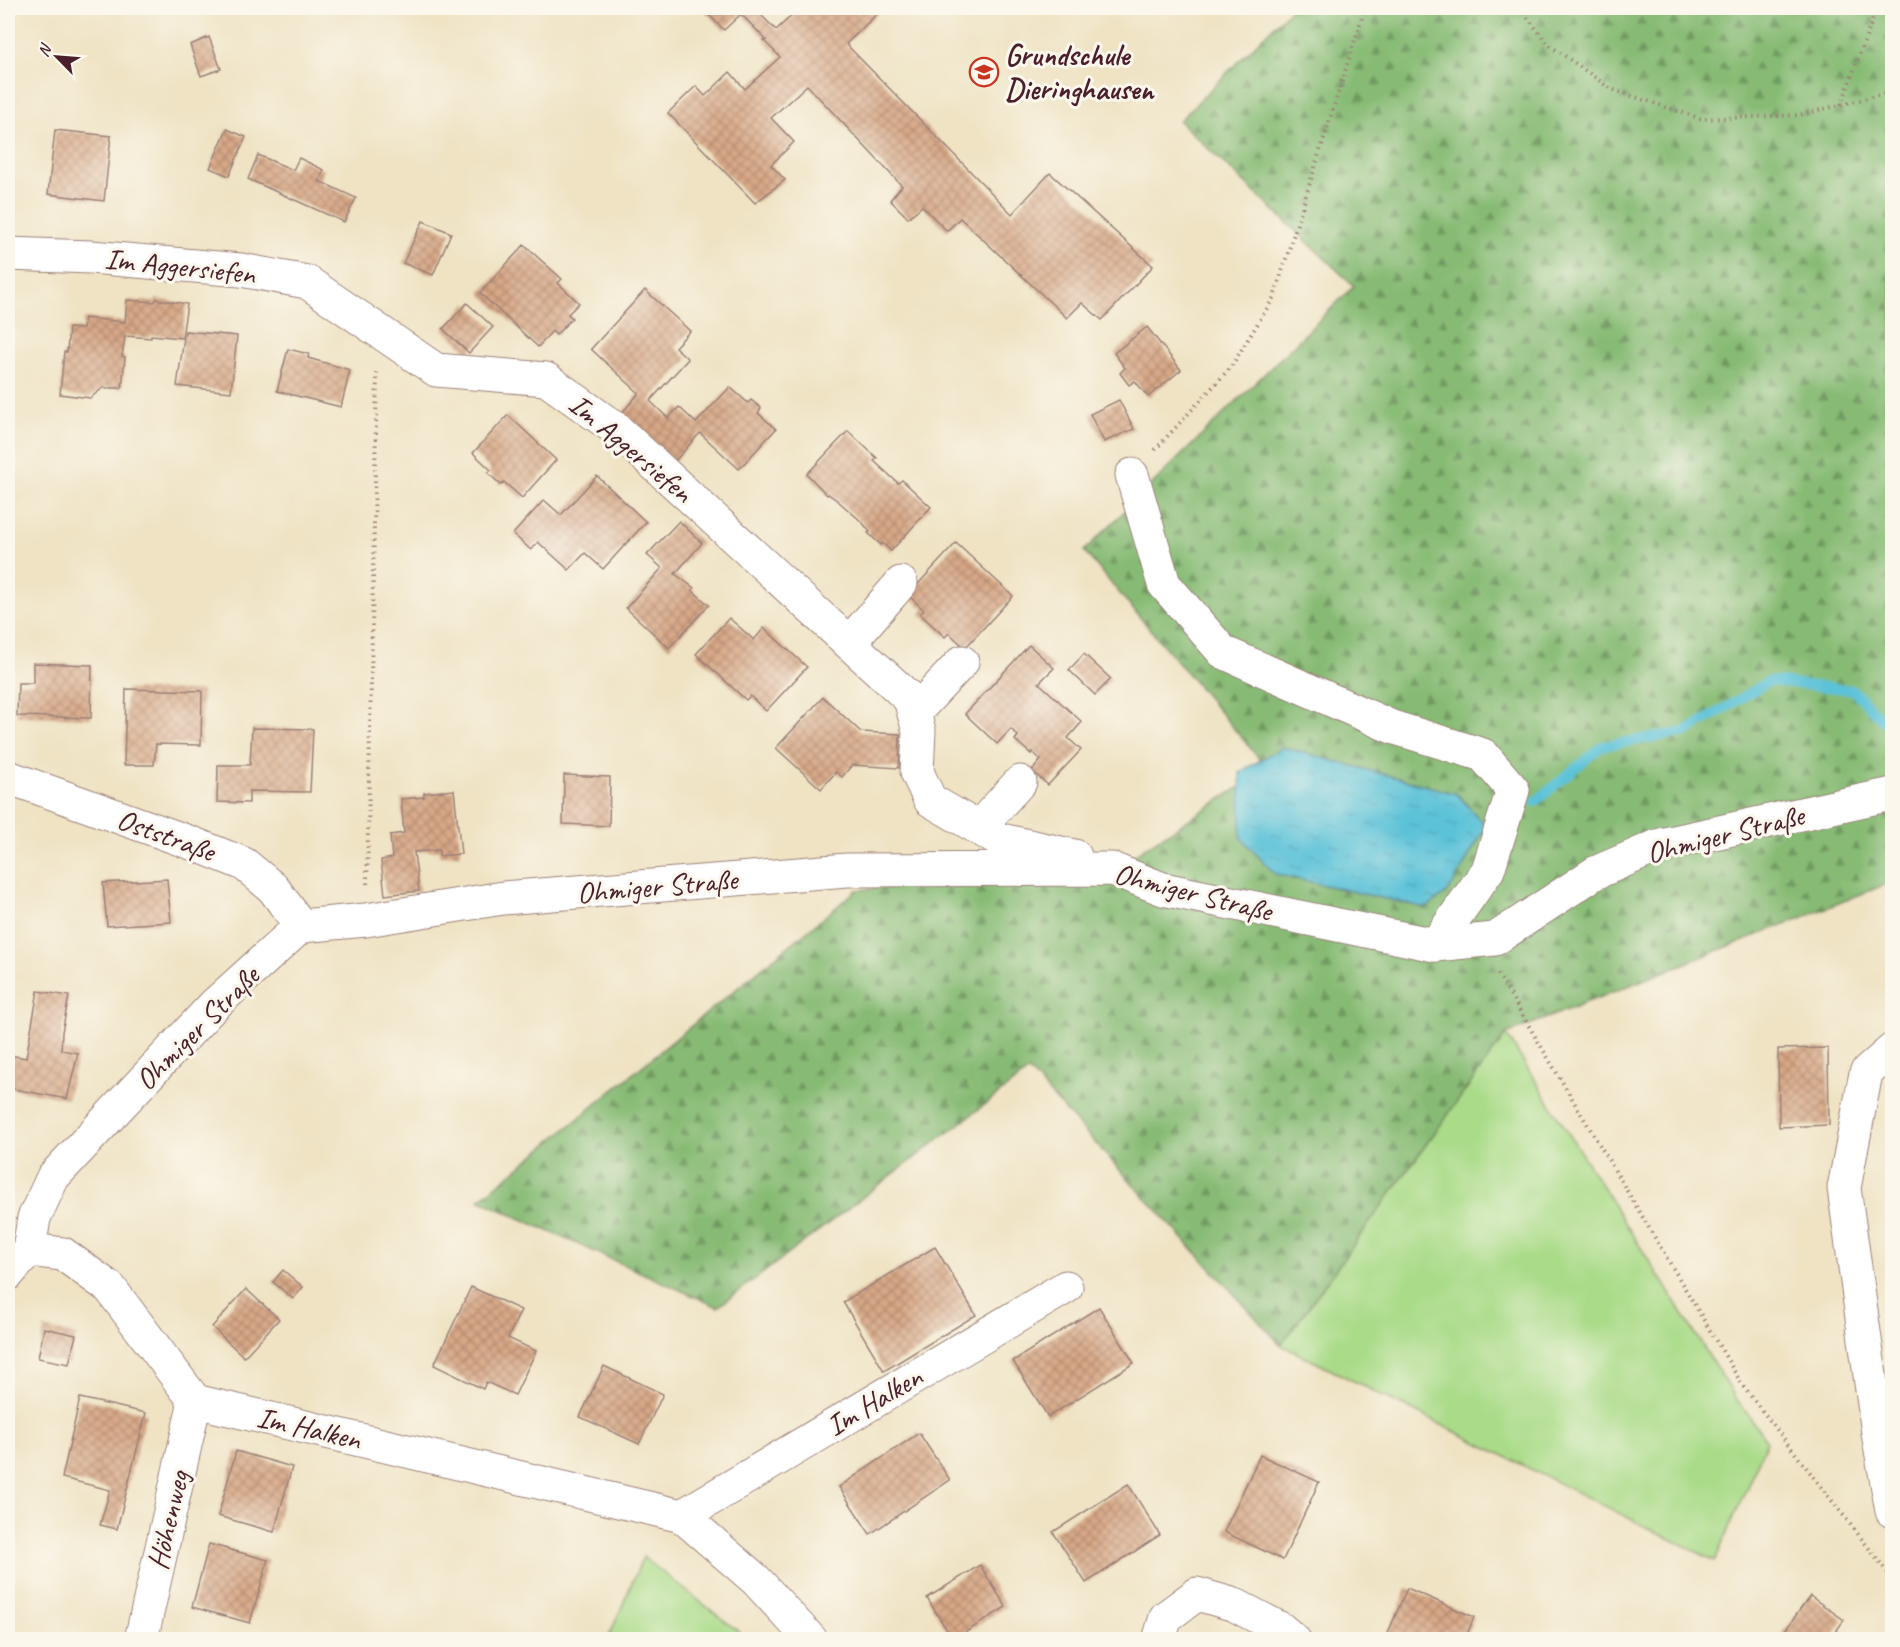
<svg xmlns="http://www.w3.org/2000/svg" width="1900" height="1647" font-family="Caveat,sans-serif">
	<defs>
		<pattern id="forest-firs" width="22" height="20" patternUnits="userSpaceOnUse" patternTransform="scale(1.5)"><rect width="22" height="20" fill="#87bb75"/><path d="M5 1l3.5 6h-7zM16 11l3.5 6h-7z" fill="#709760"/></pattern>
		<pattern id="water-ripples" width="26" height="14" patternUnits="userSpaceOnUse" patternTransform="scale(1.5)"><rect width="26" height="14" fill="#5bc2d8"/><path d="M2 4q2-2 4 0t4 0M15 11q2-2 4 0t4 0" fill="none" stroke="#51a6ba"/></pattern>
		<pattern id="building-cross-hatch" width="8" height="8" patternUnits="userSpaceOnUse" patternTransform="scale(1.5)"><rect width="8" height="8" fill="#d8a987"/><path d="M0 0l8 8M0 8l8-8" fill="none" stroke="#b1896f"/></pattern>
	</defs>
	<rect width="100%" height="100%" fill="#fbf7ec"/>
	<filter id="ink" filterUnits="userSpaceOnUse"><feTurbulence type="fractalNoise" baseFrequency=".0167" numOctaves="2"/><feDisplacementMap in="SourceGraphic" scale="12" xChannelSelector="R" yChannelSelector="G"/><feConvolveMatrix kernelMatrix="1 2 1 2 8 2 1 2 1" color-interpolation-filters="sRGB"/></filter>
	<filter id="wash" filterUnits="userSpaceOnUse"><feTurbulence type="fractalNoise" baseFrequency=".008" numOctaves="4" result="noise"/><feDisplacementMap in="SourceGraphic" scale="24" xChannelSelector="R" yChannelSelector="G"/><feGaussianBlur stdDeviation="1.35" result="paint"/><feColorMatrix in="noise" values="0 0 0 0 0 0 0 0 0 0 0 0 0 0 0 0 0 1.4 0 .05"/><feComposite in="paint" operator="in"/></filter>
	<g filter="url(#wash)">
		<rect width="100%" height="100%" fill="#efe3c4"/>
		<g fill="#aadb89" stroke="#7a7d5a" stroke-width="1.5">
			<polygon points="1506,1034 1735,1397 1767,1441 1715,1561 1281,1345"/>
			<polygon points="643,1557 748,1639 608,1639"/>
		</g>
		<polygon fill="url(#forest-firs)" stroke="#686d50" stroke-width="1.5" points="1292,8 1892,8 1892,882 1506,1034 1281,1345 1029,1071 718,1307 479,1200 857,890 1112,869 1268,769 1084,551 1354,286 1179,121"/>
		<polygon fill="url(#water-ripples)" stroke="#527082" stroke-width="1.5" points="1283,747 1457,794 1486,826 1449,891 1426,908 1275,874 1241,838 1240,772"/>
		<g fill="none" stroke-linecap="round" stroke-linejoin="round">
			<polyline stroke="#5bc2d8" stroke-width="10" points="1535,802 1602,746 1686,732 1769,681 1853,690 1883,721 1892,716"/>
		</g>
		<g id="blocks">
			<g fill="url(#building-cross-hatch)">
				<polygon points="702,8 754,8 776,30 800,8 810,8 814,12 818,8 883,8 846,44 1012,214 1050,173 1153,266 1102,320 1082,303 1067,318 960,218 947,231 922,206 908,218 890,200 902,186 807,85 771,118 794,142 771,165 785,180 755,203 668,113 696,86 705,96 730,72 745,89 780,57 764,41 766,40 741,14 724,30"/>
				<polygon points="209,37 221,69 201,76 190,45"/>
				<polygon points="227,129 246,137 229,176 210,168"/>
				<polygon points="55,130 111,136 104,201 48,194"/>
				<polygon points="258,155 293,170 299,158 324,170 319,181 356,198 344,222 248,179"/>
				<polygon points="423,221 451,233 433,275 403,263"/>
				<polygon points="524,245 562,279 558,283 579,303 568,314 572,318 556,335 552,331 538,347 480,293"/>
				<polygon points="645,290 690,331 675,347 688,359 650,401 668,418 679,407 696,423 730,387 748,403 751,400 761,408 758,413 776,429 739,469 700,433 674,462 621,414 639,393 591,349"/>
				<polygon points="156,299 187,304 182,338 151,335 151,338 125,336 122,356 125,357 122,388 103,388 90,398 60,394 64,352 67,352 69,328 83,329 84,318 125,322 127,300 155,302"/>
				<polygon points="467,303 493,327 469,353 443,329"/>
				<polygon points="1147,327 1181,370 1148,397 1135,381 1129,385 1120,373 1125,368 1114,353"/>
				<polygon points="185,331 237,336 231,392 177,386"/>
				<polygon points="288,349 309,354 308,358 350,370 341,407 277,391"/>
				<polygon points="1119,400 1134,429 1104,442 1090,414"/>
				<polygon points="508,415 556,460 522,498 504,482 501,485 488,473 491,470 473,453"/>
				<polygon points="848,431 877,458 874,461 898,483 902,480 931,507 891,551 882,543 881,545 868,533 870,532 862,522 838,501 828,494 827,495 807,474"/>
				<polygon points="597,476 646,522 603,569 585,553 569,570 538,542 531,550 513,534 544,500 561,515"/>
				<polygon points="679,521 702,543 675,574 694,588 692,590 709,605 669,648 626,608 662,568 647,555"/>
				<polygon points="956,543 1013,596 965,648 949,633 945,637 920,614 924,610 908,595"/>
				<polygon points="729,618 754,640 764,628 807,667 766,711 750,696 746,700 696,654"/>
				<polygon points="1029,645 1054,668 1039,683 1082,722 1068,738 1081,750 1048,785 1032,771 1041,760 1032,752 1031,754 1015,740 1018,736 1011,729 997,744 965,714"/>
				<polygon points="1084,654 1111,679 1095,695 1069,670"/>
				<polygon points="33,663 92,665 91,718 17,716 18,683 33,683"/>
				<polygon points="126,689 202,691 201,745 156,744 154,765 124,765"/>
				<polygon points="823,697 861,732 900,734 899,768 852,765 842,777 836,772 821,789 776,748"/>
				<polygon points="252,728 313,729 310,792 249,791 249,803 217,802 218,765 250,765"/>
				<polygon points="564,775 610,777 609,826 563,824"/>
				<polygon points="454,790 461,854 439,856 439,850 414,852 419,891 385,895 381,860 392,858 390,835 404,833 401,799 424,797 424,793"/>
				<polygon points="167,879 171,922 107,926 103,883"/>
				<polygon points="38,991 69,996 62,1032 61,1050 78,1053 67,1099 8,1088 8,1055 26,1058"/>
				<polygon points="1828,1048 1829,1125 1779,1127 1778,1049"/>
				<polygon points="935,1247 976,1315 884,1371 843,1302"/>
				<polygon points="283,1270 303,1287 293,1299 273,1282"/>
				<polygon points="471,1287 521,1310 508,1338 536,1351 515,1395 486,1382 483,1389 434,1365"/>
				<polygon points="246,1289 279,1319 244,1357 212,1327"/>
				<polygon points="1099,1307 1134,1363 1048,1417 1013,1361"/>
				<polygon points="44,1328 76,1335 69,1364 38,1358"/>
				<polygon points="604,1366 663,1394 639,1444 580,1417"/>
				<polygon points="80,1398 146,1413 117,1529 100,1525 110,1490 62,1478"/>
				<polygon points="919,1433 950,1480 870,1534 839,1487"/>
				<polygon points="236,1451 292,1467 274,1532 218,1516"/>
				<polygon points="1260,1455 1319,1482 1283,1560 1224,1532"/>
				<polygon points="1128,1484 1160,1535 1086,1583 1053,1532"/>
				<polygon points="209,1544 268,1560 250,1623 192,1607"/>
				<polygon points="980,1565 1006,1607 953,1640 927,1598"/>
				<polygon points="1407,1588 1474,1617 1465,1640 1385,1640"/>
				<polygon points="1810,1596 1844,1620 1830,1640 1784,1640 1780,1637"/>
			</g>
		</g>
	</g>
	<g filter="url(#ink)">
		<use href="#blocks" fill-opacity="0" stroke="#9c8178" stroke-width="1.5"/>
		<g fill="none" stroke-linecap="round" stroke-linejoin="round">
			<g stroke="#9c8178" stroke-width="35">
				<g id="minor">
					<polyline points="8,254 91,257 241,270 307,282 436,370 546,379 616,429 910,699 919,731 917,772 930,800 997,839 1075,856"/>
					<polyline points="1132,475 1164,584 1223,652 1392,727 1483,755 1513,790 1488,870 1435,945 1495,939 1595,873 1660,845 1892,794"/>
					<polyline points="849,643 901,583"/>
					<polyline points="914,713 962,662"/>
					<polyline points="8,777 194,844 244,864 273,888 301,926"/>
					<polyline points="978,828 1020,782"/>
					<polyline points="1892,1050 1866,1073 1844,1188 1878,1433 1892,1511"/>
					<polyline points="29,1250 34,1218 53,1177 214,1005 301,926 366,920 503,898 847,870 1112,869 1163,889 1435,945"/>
					<polyline points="8,1274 29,1250 63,1254 110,1288 195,1401 682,1516 1066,1287"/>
					<polyline points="682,1516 756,1580 811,1640"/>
					<polyline points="141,1640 195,1401"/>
					<polyline points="1159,1640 1166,1617 1197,1594 1235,1605 1281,1629 1294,1640"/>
				</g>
			</g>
			<g stroke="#9c8178" stroke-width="4" stroke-dasharray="1.5 4.5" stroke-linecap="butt">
				<polyline points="1520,8 1548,44 1611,89 1702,119 1800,115 1892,92"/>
				<polyline points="1841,105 1877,8"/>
				<polyline points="1155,450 1231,367 1274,297 1365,8"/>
				<polyline points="367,884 377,372"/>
				<polyline points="1498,974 1743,1386 1892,1578"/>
			</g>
			<use href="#minor" stroke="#fff" stroke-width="33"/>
		</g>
	</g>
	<defs>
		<g id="school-ring" transform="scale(1.5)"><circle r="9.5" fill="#fbf7ec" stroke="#c8321e" stroke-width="1.5"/><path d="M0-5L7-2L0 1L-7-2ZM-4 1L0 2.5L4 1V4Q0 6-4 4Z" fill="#c8321e"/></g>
	</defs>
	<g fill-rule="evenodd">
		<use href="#school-ring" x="984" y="72"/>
	</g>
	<g text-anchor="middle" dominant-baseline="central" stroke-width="6" stroke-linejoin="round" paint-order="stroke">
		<g font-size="30" font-weight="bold" fill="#4a1f2b" stroke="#fbf7ec" text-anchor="start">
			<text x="1005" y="55">Grundschule<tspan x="1005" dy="34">Dieringhausen</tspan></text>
		</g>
		<g font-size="30" fill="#4a1f2b" stroke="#fbf7ec">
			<text transform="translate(180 266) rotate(6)">Im Aggersiefen</text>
			<text transform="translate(631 448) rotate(40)">Im Aggersiefen</text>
			<text transform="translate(1725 834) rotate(-14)">Ohmiger Straße</text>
			<text transform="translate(166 835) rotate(20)">Oststraße</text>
			<text transform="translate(657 886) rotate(-5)">Ohmiger Straße</text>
			<text transform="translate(1193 892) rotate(14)">Ohmiger Straße</text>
			<text transform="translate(197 1028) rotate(-45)">Ohmiger Straße</text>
			<text transform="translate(874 1401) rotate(-31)">Im Halken</text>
			<text transform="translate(309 1428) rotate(13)">Im Halken</text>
			<text transform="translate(168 1520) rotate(-77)">Höhenweg</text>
		</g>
	</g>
	<rect width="1900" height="1647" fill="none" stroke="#fbf7ec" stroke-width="30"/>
	<g transform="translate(57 57) rotate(295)" stroke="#fbf7ec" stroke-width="4.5" paint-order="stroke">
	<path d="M0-4.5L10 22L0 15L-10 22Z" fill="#4a1f2b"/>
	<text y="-9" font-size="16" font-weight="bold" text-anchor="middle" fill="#4a1f2b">N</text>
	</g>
</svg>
